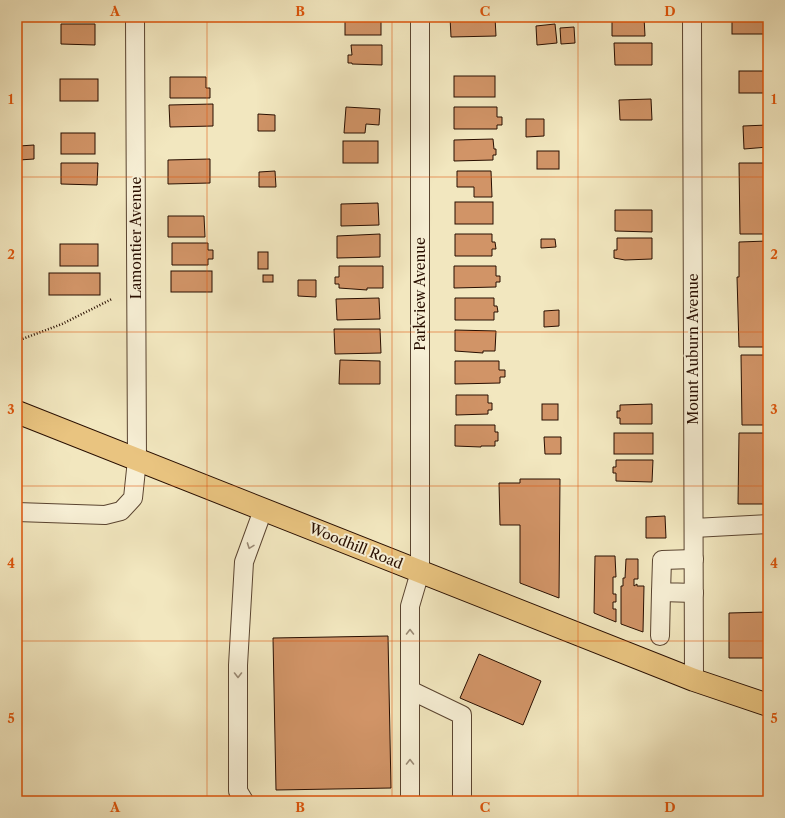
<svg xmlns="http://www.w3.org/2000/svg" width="785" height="818" font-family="'Libre Caslon Text',serif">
	<rect width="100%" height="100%" fill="#f2e7bf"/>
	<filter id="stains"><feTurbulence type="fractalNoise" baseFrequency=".005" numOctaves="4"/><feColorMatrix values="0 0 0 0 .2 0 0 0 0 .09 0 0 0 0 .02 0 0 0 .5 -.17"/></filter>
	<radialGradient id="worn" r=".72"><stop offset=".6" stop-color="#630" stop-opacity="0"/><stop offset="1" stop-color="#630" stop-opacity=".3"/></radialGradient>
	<g fill="#d19467" stroke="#280e00">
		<rect x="18" y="17" width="16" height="4"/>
		<rect x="345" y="17" width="36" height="18"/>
		<polygon points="450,17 495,17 496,36 451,37"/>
		<polygon points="612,17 644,17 645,36 612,36"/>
		<rect x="732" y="17" width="36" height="17"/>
		<polygon points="61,24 95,24 95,45 61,44"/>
		<polygon points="555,24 557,43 537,45 536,26"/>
		<polygon points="574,27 575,43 561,44 560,28"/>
		<polygon points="614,43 652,43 652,65 615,65"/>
		<polygon points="351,45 382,45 382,65 352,64 352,63 348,63 348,55 352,55"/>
		<rect x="739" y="71" width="29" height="22"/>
		<rect x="454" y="76" width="41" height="21"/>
		<polygon points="170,77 206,77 206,88 210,88 210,98 170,98"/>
		<rect x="60" y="79" width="38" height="22"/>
		<polygon points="651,99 652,120 620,120 619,100"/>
		<polygon points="213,104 213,126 170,127 169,105"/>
		<polygon points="346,107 380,109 379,125 366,124 365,133 344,133"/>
		<polygon points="454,107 497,107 497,117 502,117 502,125 497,125 497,129 454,129"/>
		<polygon points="258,114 275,115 275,131 258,131"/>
		<polygon points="526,119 544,119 544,136 526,137"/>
		<polygon points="768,125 768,147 744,149 743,126"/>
		<rect x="61" y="133" width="34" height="21"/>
		<polygon points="493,139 494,149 496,149 496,155 493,155 493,160 454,161 454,140"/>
		<rect x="343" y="141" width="35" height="22"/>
		<polygon points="34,145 34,159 19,160 19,146"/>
		<rect x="537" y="151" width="22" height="18"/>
		<polygon points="210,159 210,183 168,184 168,160"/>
		<polygon points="61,163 98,163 97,185 61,184"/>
		<polygon points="739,163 768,163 768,234 740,234"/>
		<polygon points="275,171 276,187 259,187 259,172"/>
		<polygon points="457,171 491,171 492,197 474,197 474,187 457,187"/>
		<rect x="455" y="202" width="38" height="22"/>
		<polygon points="378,203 379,225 341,226 341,204"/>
		<polygon points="615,210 652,210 652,232 615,231"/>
		<polygon points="168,216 204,216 205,237 168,237"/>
		<polygon points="380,234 380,257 337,258 337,236"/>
		<polygon points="455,234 492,234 492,242 495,242 496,249 492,249 492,256 455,256"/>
		<polygon points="617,238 652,238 652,259 625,260 614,258 614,250 617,250"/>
		<polygon points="541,239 555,239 556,247 541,248"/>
		<polygon points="768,241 768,277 767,277 768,347 739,347 737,277 739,277 739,242"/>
		<polygon points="172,243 208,243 208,250 213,250 213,259 208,259 208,265 172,265"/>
		<rect x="60" y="244" width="38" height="22"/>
		<rect x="258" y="252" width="10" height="17"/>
		<polygon points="339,266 383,266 383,288 367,288 367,290 339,288 339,284 335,284 335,277 339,277"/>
		<polygon points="454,266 496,266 496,276 500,276 500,282 496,282 496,287 454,288"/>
		<rect x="171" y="271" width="41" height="21"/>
		<rect x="49" y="273" width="51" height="22"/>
		<rect x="263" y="275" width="10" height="7"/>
		<polygon points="298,280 316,280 316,297 298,296"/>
		<polygon points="379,298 380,319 337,320 336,299"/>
		<polygon points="455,298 494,298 494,306 497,306 498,312 494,312 494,320 455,320"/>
		<polygon points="559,310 559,326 544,327 544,311"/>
		<polygon points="334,329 380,329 381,353 335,354"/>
		<polygon points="455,330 496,331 495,351 483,351 483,353 455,351"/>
		<polygon points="741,355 768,355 768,425 742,425"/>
		<polygon points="340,360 380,361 380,384 339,384"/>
		<polygon points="455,361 499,361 499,370 505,370 505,377 500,377 500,383 455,384"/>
		<polygon points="456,395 488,395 488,403 492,403 492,410 488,410 488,414 456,415"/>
		<rect x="542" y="404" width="16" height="16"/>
		<polygon points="652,404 652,424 620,424 620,418 617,418 617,411 620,411 620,405"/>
		<polygon points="455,425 495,425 495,432 498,432 498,441 495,441 495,446 481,446 481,447 455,446"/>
		<rect x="614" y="433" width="39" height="21"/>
		<polygon points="739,433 768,433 767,504 738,504"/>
		<polygon points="544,437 561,437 561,454 545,454"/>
		<polygon points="616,460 653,460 652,482 616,481 616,473 613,473 613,467 616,467"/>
		<polygon points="520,479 560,479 559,598 520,583 520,525 500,525 499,483 520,483"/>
		<polygon points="665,516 666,538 646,538 646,517"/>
		<polygon points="595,556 615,556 616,577 613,577 613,594 616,594 616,602 613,602 613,609 616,609 616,622 594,613"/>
		<polygon points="626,559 638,559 638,579 634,579 634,586 637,584 637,586 644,586 643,632 621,624 621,586 623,586 623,578 625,578"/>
		<polygon points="768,612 768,658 729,658 729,613"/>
		<polygon points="388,636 391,788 276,790 273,638"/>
		<polygon points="479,654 541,681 523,725 460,698"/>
	</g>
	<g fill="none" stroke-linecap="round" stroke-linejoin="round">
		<g stroke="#5a4430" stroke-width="20">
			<g id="minor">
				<polyline points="692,17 694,680"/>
				<polyline points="17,512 105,515 121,511 133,498 137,460 135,17"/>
				<polyline points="694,528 768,524"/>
				<polyline points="694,559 662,560 661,592 694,593"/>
				<polyline points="660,636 661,592"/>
				<polyline points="410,690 462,715 462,801"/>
				<polyline points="244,801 238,791 238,665 244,562 263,510"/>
				<polyline points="410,801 410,606 420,572 420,17"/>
			</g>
		</g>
		<g stroke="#280e00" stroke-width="24">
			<polyline id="major" points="17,412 694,680 768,705"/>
		</g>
		<polyline stroke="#280e00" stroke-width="2.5" stroke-dasharray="1 2" stroke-linecap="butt" points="17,341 62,324 112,299"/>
		<use href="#minor" stroke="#f7efd5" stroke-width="18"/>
		<use href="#major" stroke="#e9c480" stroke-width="22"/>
	</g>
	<defs><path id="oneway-chevron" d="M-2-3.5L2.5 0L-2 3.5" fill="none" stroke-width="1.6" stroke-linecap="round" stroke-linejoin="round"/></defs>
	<g stroke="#9a8a75">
		<use href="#oneway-chevron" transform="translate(250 546) rotate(110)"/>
		<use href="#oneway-chevron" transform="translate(410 632) rotate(-90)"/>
		<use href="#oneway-chevron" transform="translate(238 675) rotate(90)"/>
		<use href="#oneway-chevron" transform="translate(410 762) rotate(-90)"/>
	</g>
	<path fill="none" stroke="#de550b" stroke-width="1" stroke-opacity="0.55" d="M207,17V801M392,17V801M578,17V801M17,177H768M17,332H768M17,486H768M17,641H768"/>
	<g text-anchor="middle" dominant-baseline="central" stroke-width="4" stroke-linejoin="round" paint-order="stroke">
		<g font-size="14" fill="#280e00" stroke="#f7efd5">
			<text transform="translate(136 238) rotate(-90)">Lamontier Avenue</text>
			<text transform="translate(420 294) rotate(-90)">Parkview Avenue</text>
			<text transform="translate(693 349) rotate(-90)">Mount Auburn Avenue</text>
			<text transform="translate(356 546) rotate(22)">Woodhill Road</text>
		</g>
	</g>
	<rect width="785" height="818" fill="none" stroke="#f2e7bf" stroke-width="44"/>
	<rect x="22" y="22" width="741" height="774" fill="none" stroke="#de550b" stroke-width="1.5"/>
	<g font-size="13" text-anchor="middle" font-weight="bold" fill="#de550b">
		<text x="115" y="16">A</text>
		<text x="300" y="16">B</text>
		<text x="485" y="16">C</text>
		<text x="670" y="16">D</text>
		<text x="11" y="104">1</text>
		<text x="774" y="104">1</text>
		<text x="11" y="259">2</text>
		<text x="774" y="259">2</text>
		<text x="11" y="414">3</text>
		<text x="774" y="414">3</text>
		<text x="11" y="568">4</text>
		<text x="774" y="568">4</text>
		<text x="11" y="723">5</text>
		<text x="774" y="723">5</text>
		<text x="115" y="812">A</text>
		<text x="300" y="812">B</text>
		<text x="485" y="812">C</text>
		<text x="670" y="812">D</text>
	</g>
	<rect width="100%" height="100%" filter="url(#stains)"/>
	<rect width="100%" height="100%" fill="url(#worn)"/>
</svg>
